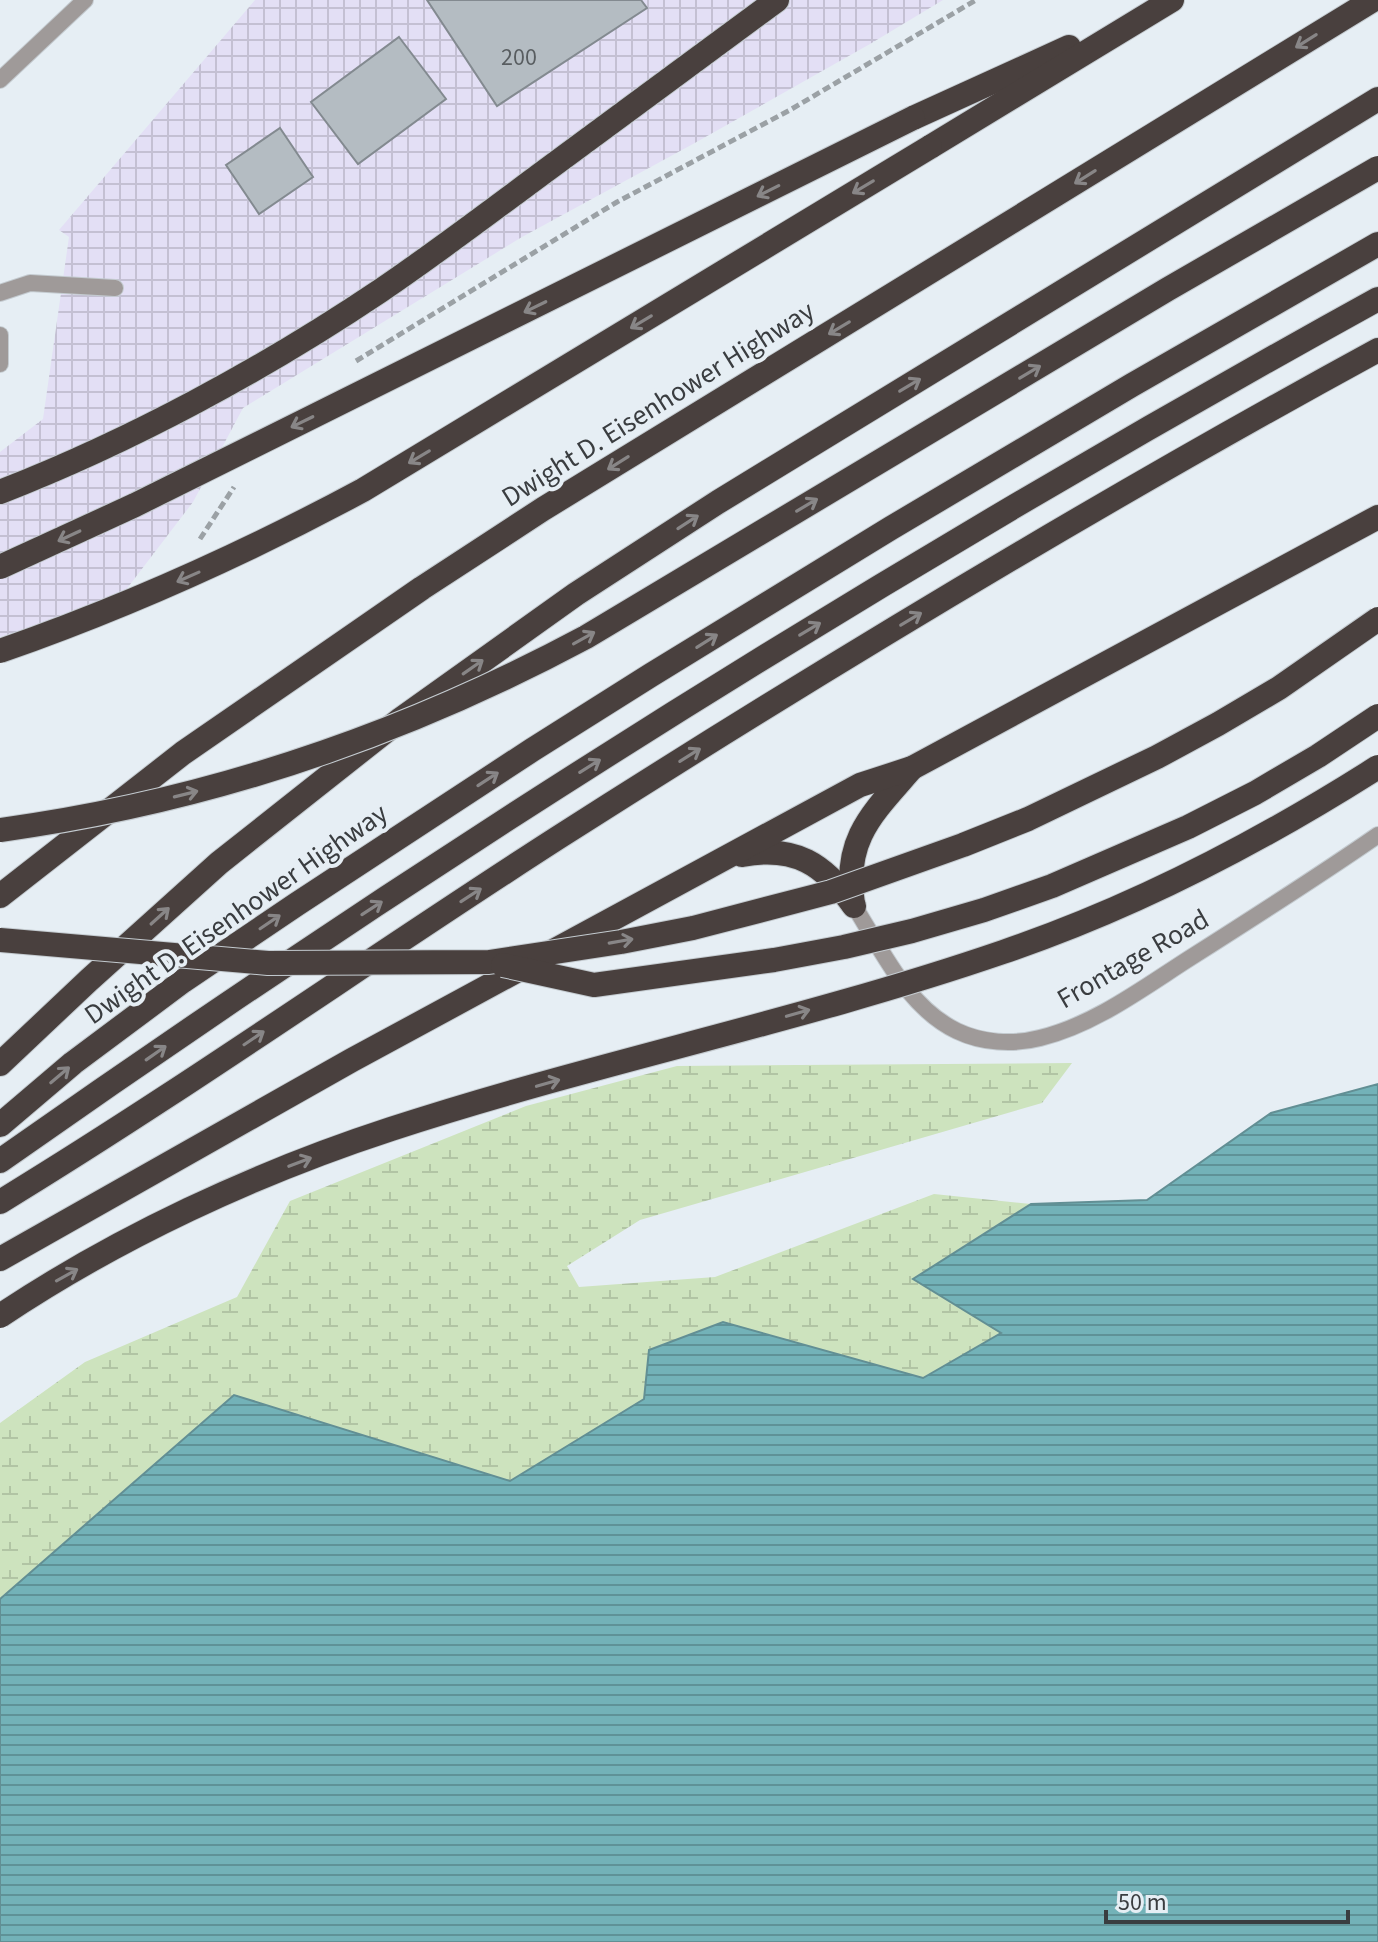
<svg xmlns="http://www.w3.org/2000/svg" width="1378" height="1942" font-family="'Source Sans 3',sans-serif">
	<defs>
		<pattern id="industrial-grid" width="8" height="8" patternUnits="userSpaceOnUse" patternTransform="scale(2)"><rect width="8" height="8" fill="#e3dff5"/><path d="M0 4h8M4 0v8" fill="none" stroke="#c4c0d3"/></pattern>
		<pattern id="wetland-marsh" width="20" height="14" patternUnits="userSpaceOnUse" patternTransform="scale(2)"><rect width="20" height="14" fill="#cde3be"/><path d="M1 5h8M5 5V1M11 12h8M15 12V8" fill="none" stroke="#b1c4a4"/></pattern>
		<pattern id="water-rules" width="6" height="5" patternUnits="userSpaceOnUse" patternTransform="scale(2)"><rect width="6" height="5" fill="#73b2b8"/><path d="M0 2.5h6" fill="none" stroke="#5f9297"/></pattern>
	</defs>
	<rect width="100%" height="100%" fill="#e6eef4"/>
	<polygon fill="url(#industrial-grid)" points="255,0 943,0 870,44 693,144 522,237 243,408 193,502 119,599 0,637 0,452 43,419 69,237 59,230"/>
	<polygon fill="url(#wetland-marsh)" points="1072,1063 1042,1103 640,1220 567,1266 579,1287 715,1277 934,1194 1031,1204 1147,1200 1271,1113 1378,1084 1378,1832 0,1942 0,1423 85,1362 237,1297 290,1201 526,1106 677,1066"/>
	<polygon fill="url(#water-rules)" stroke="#628f94" stroke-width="2" points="1378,1084 1378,1942 0,1942 0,1599 234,1395 510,1481 644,1399 649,1350 723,1322 923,1378 1001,1333 913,1279 1031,1204 1147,1200 1271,1113"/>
	<g fill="#b4bcc2" stroke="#838a90" stroke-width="2">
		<polygon points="427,0 641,0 647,8 497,106"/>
		<polygon points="399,37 446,99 358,164 311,102"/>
		<polygon points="280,128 313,177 259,214 226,165"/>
	</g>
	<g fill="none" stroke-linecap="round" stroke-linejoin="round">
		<g stroke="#c4cbd0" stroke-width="18">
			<g id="lane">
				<polyline points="0,293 30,283 115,288"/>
				<polyline points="0,335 0,364"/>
				<path d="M854,906C882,950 907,1007 957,1031C982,1043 1013,1045 1040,1038C1094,1025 1143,988 1190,958C1253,918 1316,878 1378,835"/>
			</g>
		</g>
		<g stroke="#c4cbd0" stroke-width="18">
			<polyline id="street" points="0,80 85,0"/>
		</g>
		<g stroke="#c4cbd0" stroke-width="26">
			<g id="highway">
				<polyline points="913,118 1069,47"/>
				<polyline points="930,147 1172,0"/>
				<path d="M0,492C131,441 264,369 380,291C439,251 495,208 552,166C627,111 702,55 777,0"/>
				<path d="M742,855C795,845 824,864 854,906"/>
				<polyline points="0,896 183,753 422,588 543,509 1373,0"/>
				<path d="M853,904C843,839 872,814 912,768"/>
				<polyline points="0,1064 89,980 219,863 401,719 576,594 718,502 1378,99"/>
				<polyline points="0,1125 73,1063 183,981 297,904 532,750 651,675 891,528 1132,385 1378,244"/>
				<path d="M0,1161C443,849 903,561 1378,299"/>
				<path d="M0,1202C190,1086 372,957 559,837C827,666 1099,502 1378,350"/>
				<polyline points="0,1259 352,1060 860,785 912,768 1378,517"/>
			</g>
		</g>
		<g stroke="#9ba1a5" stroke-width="5" stroke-dasharray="8 4" stroke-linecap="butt">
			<polyline points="356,361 617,202 790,110 976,0"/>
			<polyline points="200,539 234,487"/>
		</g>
		<use href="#lane" stroke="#9f9a99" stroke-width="16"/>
		<use href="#street" stroke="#9f9a99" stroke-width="16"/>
		<use href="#highway" stroke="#49403e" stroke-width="24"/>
		<g stroke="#c4cbd0" stroke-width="26" stroke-linecap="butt">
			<g id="highway-bridge">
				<polyline points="0,567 135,505 913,118"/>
				<path d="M0,651C126,607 246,553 363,490L930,147"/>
				<path d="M0,830C206,802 403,735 586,637L1168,289L1378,168"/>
				<polyline points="0,940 268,963 489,962 621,942 693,928 831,892 963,845 1028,819 1157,757 1218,724 1279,688 1378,619"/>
				<polyline points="503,965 594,985 774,960 844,947 912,931 984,910 1052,886 1188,827 1255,793 1318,756 1378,716"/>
				<path d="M0,1316C118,1237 256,1173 391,1129C593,1063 802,1021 1003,952C1136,907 1260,842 1378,767"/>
			</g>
		</g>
		<use href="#highway-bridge" stroke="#49403e" stroke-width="24"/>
	</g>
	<defs><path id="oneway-shaft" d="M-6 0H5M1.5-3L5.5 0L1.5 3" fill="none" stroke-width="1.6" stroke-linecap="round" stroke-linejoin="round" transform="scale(2)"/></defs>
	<g stroke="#888687">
		<use href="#oneway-shaft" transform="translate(1306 41) rotate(148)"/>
		<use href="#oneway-shaft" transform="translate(1085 177) rotate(148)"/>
		<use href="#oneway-shaft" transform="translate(863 187) rotate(149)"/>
		<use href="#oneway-shaft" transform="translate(768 191) rotate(153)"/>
		<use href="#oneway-shaft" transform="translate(535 307) rotate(154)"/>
		<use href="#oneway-shaft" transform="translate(641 322) rotate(149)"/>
		<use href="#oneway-shaft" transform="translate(839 328) rotate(149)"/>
		<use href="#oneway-shaft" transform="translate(1030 372) rotate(-31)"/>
		<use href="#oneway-shaft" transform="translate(910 385) rotate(-31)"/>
		<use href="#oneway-shaft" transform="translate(302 422) rotate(154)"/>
		<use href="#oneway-shaft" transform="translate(419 457) rotate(149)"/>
		<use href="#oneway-shaft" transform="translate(618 463) rotate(148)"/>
		<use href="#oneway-shaft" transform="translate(807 505) rotate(-31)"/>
		<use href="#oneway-shaft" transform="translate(688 522) rotate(-33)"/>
		<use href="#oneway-shaft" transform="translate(69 536) rotate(155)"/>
		<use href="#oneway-shaft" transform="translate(188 577) rotate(156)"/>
		<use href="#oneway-shaft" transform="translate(911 619) rotate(-31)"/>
		<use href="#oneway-shaft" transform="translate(810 629) rotate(-31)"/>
		<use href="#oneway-shaft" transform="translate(584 638) rotate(-29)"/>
		<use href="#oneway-shaft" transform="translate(707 641) rotate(-32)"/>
		<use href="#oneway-shaft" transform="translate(473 667) rotate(-35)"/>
		<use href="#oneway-shaft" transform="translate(690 755) rotate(-32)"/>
		<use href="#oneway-shaft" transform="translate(590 766) rotate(-32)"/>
		<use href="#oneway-shaft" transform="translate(488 779) rotate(-33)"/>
		<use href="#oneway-shaft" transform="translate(186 794) rotate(-14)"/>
		<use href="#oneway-shaft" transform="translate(471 895) rotate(-33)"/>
		<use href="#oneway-shaft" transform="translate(372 908) rotate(-33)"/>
		<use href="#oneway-shaft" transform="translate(160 916) rotate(-42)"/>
		<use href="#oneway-shaft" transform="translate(270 922) rotate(-34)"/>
		<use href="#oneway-shaft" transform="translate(621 941) rotate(-10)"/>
		<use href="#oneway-shaft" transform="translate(798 1013) rotate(-16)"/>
		<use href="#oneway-shaft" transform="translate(254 1038) rotate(-34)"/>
		<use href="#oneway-shaft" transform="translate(156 1053) rotate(-35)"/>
		<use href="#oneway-shaft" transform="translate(60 1075) rotate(-40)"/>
		<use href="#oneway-shaft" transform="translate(548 1083) rotate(-16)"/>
		<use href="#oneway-shaft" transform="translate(300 1162) rotate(-21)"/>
		<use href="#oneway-shaft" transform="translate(67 1275) rotate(-29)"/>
	</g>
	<g text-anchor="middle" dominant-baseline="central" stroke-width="8" stroke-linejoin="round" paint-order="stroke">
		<g font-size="24" fill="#585d60">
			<text x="519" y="57">200</text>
		</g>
		<g font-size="28" fill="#3a3d40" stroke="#e6eef4">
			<text transform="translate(658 404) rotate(-32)">Dwight D. Eisenhower Highway</text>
			<text transform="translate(236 914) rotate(-35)">Dwight D. Eisenhower Highway</text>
			<text transform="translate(1133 959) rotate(-30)">Frontage Road</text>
		</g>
	</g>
	<path d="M1106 1910v12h242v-12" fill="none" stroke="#3a3d40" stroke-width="4"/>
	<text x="1118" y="1910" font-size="24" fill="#3a3d40" stroke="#e6eef4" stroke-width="6" paint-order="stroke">50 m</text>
</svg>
